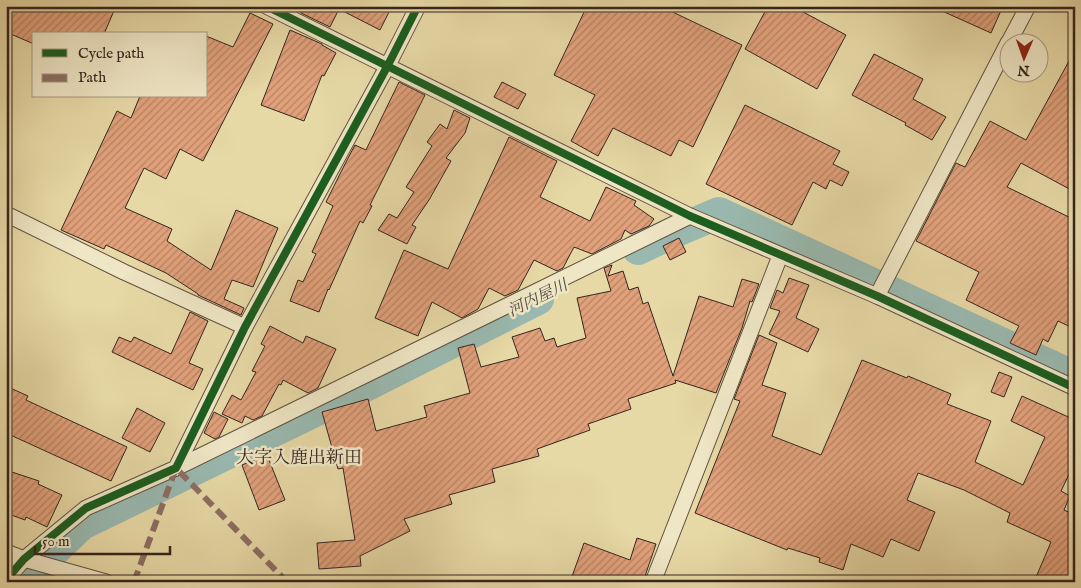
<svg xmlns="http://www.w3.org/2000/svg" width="1081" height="588" font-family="'IM FELL English','Noto Serif JP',serif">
	<defs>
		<pattern id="building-hatch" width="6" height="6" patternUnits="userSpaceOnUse" patternTransform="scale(1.25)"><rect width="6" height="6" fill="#e1a17b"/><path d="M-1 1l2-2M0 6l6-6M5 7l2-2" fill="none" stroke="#b78364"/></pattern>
	</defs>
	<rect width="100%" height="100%" fill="#e7d9a6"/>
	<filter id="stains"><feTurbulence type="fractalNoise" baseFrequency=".004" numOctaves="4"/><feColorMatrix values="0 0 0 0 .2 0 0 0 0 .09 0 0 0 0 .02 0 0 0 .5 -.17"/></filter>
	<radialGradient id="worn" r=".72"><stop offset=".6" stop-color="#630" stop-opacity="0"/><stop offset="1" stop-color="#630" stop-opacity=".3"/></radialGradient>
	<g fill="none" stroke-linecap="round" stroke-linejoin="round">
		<g stroke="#99b9b0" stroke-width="32">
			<polyline points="638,249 674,232 719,213 1075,377"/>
			<polyline points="21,582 82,524 325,406 538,299"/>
		</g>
	</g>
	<g fill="url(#building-hatch)" stroke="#35251f">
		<polygon points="12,6 116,6 104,34 34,34 34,44 6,32 6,20"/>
		<polygon points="304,6 392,6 380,30 339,9 330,27 301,13"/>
		<polygon points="587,6 660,6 742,45 693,147 679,140 671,156 613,128 598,156 571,141 595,95 554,75"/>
		<polygon points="768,6 792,6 846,35 817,89 745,49"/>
		<polygon points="931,6 1003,6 991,33"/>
		<polygon points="250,13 273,24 203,161 180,149 166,179 144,168 125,208 172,229 167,241 211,270 236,210 278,228 253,287 232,280 224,299 244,308 241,315 198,295 198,294 166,273 106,245 104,249 61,230 117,111 131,118 140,96 206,96 206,36 233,47"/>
		<polygon points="290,30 322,44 322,45 336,53 324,76 322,75 304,121 261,105"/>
		<polygon points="1075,50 1075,192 1021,163 1007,187 1075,220 1075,329 1058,321 1048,342 1043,339 1036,355 1010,343 1019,326 966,300 979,272 916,241 956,163 965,167 990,121 1026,140"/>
		<polygon points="874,54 923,79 913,99 946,117 932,140 905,125 906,123 852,95"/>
		<polygon points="399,82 425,95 370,205 372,206 363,223 360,221 329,290 328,289 319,312 290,301 298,280 303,282 316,254 312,252 333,206 326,202 346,162 355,145 366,150"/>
		<polygon points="502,82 526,94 518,109 494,97"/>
		<polygon points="745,105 840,151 833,164 849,172 842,186 830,180 826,189 813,182 792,225 706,184"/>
		<polygon points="454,110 470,118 465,133 446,158 451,161 429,200 412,225 416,227 407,244 378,230 389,214 397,218 414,192 406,187 432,146 427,142 440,124 447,129"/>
		<polygon points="509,137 557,161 540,197 590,221 606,187 636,201 634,205 654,219 649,226 631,234 625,230 621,239 592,254 574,247 563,268 557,271 534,260 518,290 505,296 489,288 478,309 462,318 432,302 418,336 375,318 404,250 448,269"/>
		<polygon points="679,238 686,252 670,260 663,246"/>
		<polygon points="612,265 608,276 623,271 629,290 638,287 643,304 648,302 673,376 699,296 733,307 742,279 759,284 752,302 750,301 742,328 716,393 675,380 676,383 628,399 631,409 588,424 590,430 537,449 539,456 492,469 495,482 449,495 452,504 404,519 410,531 360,556 361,566 319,569 317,543 355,540 343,468 338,469 322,412 368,399 376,431 427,417 424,406 470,393 458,348 474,344 481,367 519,357 512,337 540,328 545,341 554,338 557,347 586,338 577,298 611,291 604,268"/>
		<polygon points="789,278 809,285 796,318 819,329 808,352 769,334 780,311 770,308 777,290 783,293"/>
		<polygon points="190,312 208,321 189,363 203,369 193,390 112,352 119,337 131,342 134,337 171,354"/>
		<polygon points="270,326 303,343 306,336 336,349 318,388 308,393 283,380 281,385 279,384 262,416 253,420 245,416 242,423 222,414 232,395 241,400 256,372 252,371 265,346 261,344"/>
		<polygon points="759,335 777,343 762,385 786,393 772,436 821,455 862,360 907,378 908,376 951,394 947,404 991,421 975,462 1023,485 1045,437 1011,421 1022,396 1075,420 1075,462 1061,491 1070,496 1064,510 1075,515 1075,582 1034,582 1051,542 1007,522 1010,513 964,490 918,473 907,500 935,512 919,551 891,539 883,557 851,544 843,570 819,562 820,558 788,548 787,550 695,513 740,401 734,399"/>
		<polygon points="999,372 1012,377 1004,397 991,392"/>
		<polygon points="6,386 28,396 26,400 127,447 111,481 6,433"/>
		<polygon points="137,408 165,423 150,452 122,438"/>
		<polygon points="214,412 228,419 219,437 215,439 204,433"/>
		<polygon points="267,455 285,500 259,510 242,465"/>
		<polygon points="6,470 39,481 38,484 62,495 47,527 26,517 25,520 6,513"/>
		<polygon points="637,538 656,544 643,582 570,582 584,543 630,560"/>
	</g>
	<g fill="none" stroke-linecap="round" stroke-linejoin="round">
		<g stroke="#625241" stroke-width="17">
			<g id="street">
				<polyline points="266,6 690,216 877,296 1075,388"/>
				<polyline points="1009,42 1028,6"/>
				<polyline points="6,214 124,272 245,327"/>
				<polyline points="877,296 1008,43"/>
				<polyline points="176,468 690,216"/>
				<polyline points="6,552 24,559 106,582"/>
				<polyline points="6,580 24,559 86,508 176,468 245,327 387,67 418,6"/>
				<polyline points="653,582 780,256"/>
			</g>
		</g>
		<use href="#street" stroke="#efe6c5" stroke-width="15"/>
		<polyline stroke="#8d6e63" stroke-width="6" stroke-dasharray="12 6" stroke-linecap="butt" points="134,582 176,468 287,582"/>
		<g stroke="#efe6c5" stroke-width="11">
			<g id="cycleway">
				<polyline points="266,6 690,216 877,296 1075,388"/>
				<polyline points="6,580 24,559 86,508 176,468 245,327 387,67 418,6"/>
			</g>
		</g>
		<use href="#cycleway" stroke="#1b5e20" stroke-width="8"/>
	</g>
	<g text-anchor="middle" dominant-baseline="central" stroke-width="5" stroke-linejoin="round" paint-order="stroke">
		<g font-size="16" font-style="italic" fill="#4e4a43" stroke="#efe6c5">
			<text transform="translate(538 299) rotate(-26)">河内屋川</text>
		</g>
		<g font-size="18" fill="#35251f" stroke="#efe6c5">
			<text x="299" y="458">大字入鹿出新田</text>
		</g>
	</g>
	<rect width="1081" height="588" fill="none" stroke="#e7d9a6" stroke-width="25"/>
	<rect x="8" y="8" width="1066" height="573" fill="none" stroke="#35251f" stroke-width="2.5"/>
	<rect x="12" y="12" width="1056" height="563" fill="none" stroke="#35251f"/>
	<rect x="32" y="32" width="175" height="65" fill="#efe6c5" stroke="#a59983"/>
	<rect x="42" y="49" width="25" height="8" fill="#1b5e20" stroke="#a59983"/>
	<text x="78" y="58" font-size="15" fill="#35251f">Cycle path</text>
	<rect x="42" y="74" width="25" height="8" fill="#8d6e63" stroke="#a59983"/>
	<text x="78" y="82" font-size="15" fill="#35251f">Path</text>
	<g transform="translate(1024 58) rotate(182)"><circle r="24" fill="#efe6c5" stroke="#a59983"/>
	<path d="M0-4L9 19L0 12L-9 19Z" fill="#8f2418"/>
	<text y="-8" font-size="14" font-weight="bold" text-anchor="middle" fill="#35251f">N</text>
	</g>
	<path d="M35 546v8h135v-8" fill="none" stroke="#35251f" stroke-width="2.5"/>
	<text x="42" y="546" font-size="15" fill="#35251f" stroke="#efe6c5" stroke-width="4" paint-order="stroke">50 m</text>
	<rect width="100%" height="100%" filter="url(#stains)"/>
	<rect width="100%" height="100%" fill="url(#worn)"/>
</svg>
